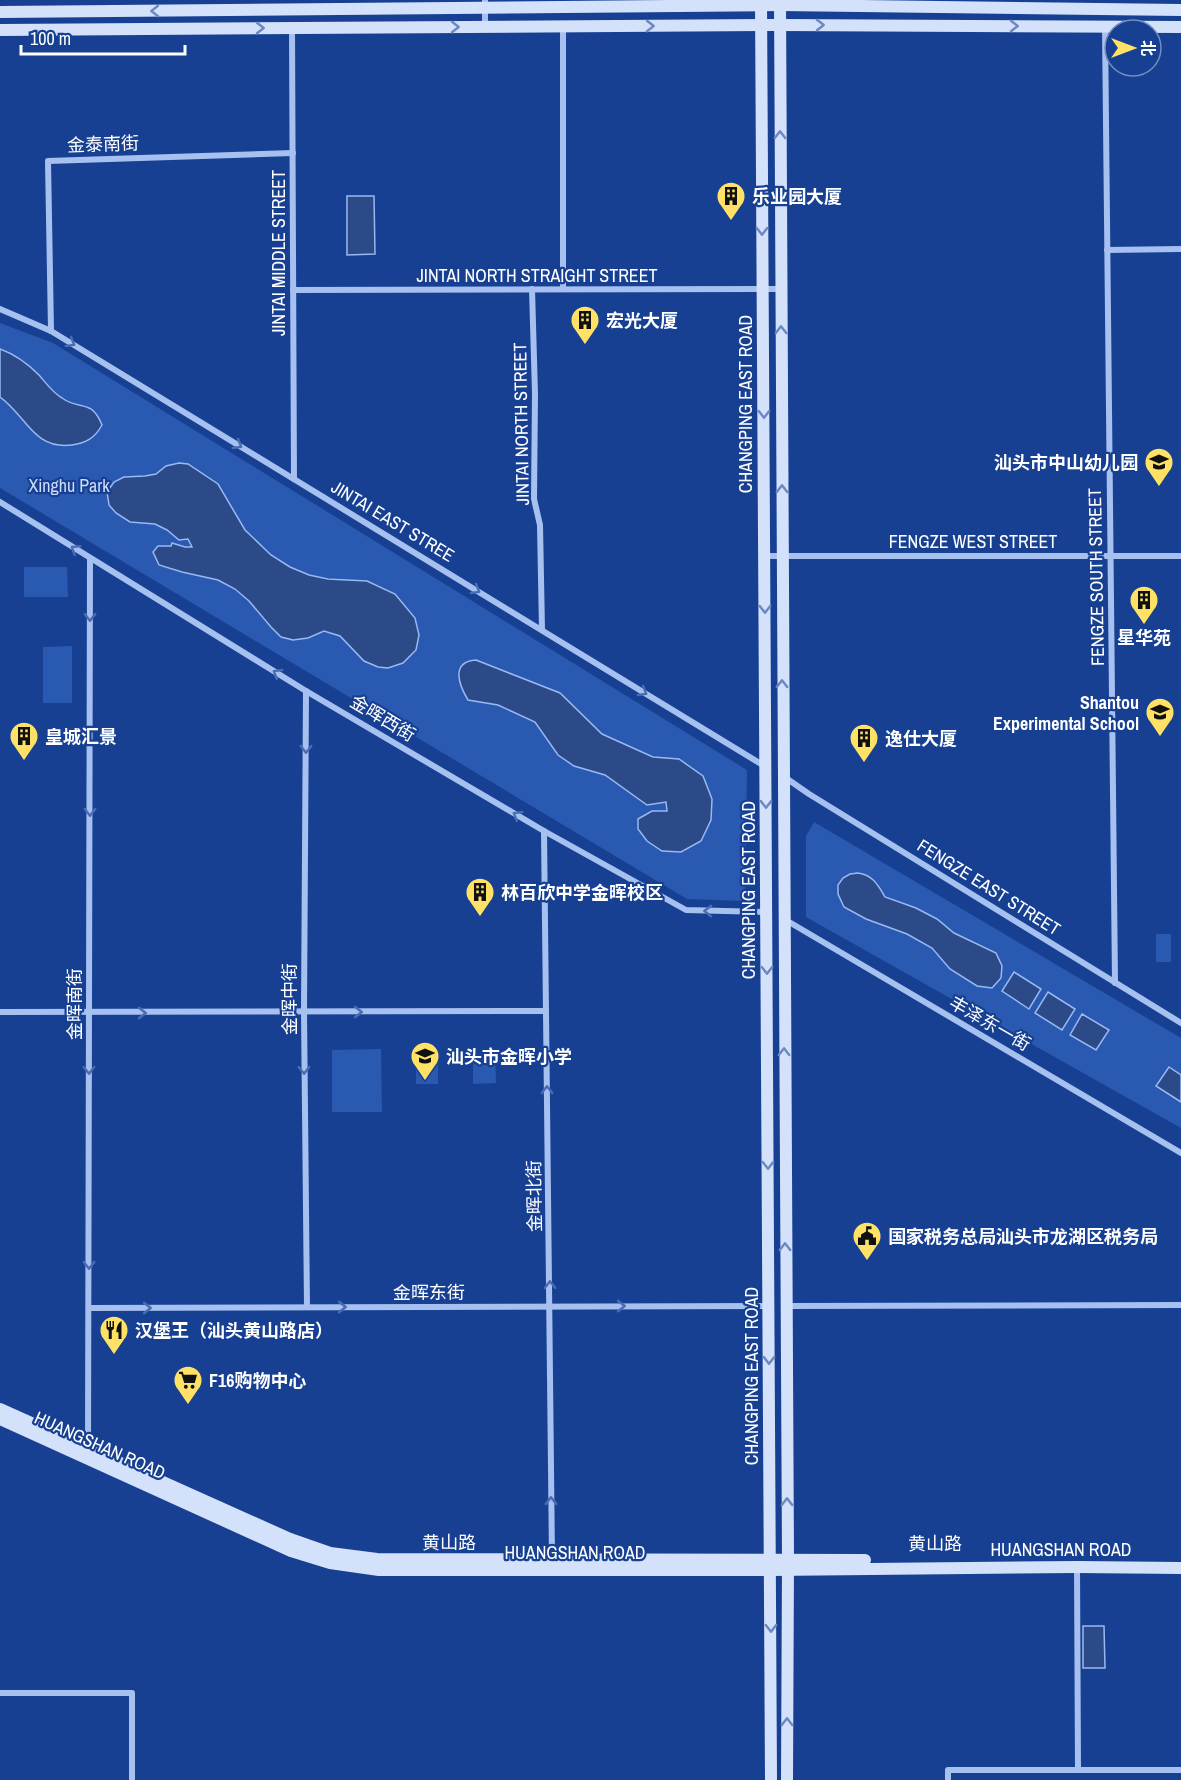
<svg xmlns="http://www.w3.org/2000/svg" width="1181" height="1780" font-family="'Archivo Narrow','Noto Sans SC',sans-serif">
	<rect width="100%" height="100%" fill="#174093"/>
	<g fill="#2959b1" fill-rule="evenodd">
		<path d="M0,323L53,343L747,770L745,901L687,899L0,488V397L12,406L24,422L64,446L78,444L88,441L76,404C57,398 52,389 39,375C29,364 14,354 0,349ZM178,463C213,469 225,505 244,529C256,544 274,559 290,568C315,580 341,578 367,581L388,668L378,667L364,661L340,636L324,631L308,638L271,627L249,601L235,590L218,580L182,572L159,565L173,543L185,547H192L188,539L179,540L167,530L155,524L130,522L116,513L124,477C134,477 146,478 155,474C164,470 167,466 178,463ZM476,660L560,693L602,734L653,757L679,759L703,776L647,841L667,811L666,802L625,789L605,775L574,766L546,736L535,722L498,705L468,700L461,686L459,676Z"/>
		<polygon points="24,567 67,567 68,597 24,597"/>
		<polygon points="72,646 72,703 43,703 43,647"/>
		<path d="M814,822L1181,1038V1075L1169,1067L1157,1086L1181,1102V1128L806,917V836ZM876,881L885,897L937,919L954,933L996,953L950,969L932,948L907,934L866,919L844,907Z"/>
		<rect x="1156" y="934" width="15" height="28"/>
		<polygon points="381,1049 382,1112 332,1112 332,1050"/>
		<polygon points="473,1055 495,1055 496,1083 473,1084"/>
		<rect x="416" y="1056" width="22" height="28"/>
	</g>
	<g fill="#2c4a88" stroke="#98b9f3" stroke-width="1.5">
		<polygon points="347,196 374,196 375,254 347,255"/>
		<path d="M0,349C14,354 28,364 39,375C46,383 52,392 62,398C80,411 91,398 102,425C95,438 86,443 72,445C33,450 26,415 0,397Z"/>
		<polygon points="179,463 188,464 218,484 245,530 271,555 290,567 309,575 328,579 367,581 395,594 415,618 419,635 416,650 403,663 388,668 378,667 364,661 340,636 324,631 308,638 293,640 281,637 271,627 249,601 235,589 218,580 182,572 159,565 153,552 158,546 171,546 172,543 185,547 192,547 188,539 179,540 167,530 155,524 130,522 116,513 109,505 107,492 114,482 124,477 145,476 156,474 166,466"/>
		<path d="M476,660L560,693L602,734L653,757L679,759L703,776L712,799L711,820L701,841L681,852L662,851L647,841L638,829V819L652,811H667L666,802L647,805L605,775L574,766L558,755L535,722L498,705L468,700C459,685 450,662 476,660Z"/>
		<path d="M858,873C873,875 878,885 885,897L916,908L937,919L954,933L996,953L1002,966L1001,978L992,988L977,986L950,969L932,948L907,934L866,919L844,907L838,894V885L843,878L850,874Z"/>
		<polygon points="1014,972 1041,989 1029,1009 1002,991"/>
		<polygon points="1048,992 1075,1009 1062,1030 1035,1013"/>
		<polygon points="1082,1014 1109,1030 1096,1050 1070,1035"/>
		<polygon points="1169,1067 1181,1075 1181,1102 1156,1086"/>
		<polygon points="1083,1626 1104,1626 1105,1668 1083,1668"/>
	</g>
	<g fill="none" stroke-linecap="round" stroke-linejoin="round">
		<g stroke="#a6c0f0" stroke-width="6">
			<polyline points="485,0 485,26"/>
			<polyline points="563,27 563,289"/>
			<polyline points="1105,27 1115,983"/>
			<polyline points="292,28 294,479"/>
			<polyline points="1107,250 1181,249"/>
			<polyline points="532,289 535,394 534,499 540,525 542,630"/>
			<polyline points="293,290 781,289"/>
			<polyline points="0,309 51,331 766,767"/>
			<polyline points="51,331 48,161 293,153"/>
			<polyline points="0,502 306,691 544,831 686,910 766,912"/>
			<polyline points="764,556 1181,556"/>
			<polyline points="306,691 304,1012 307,1307"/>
			<polyline points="783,776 809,794 1181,1023"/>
			<polyline points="544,831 552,1559"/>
			<polyline points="784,919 1181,1153"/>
			<polyline points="0,1012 546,1011"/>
			<polyline points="786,1306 1181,1305"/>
			<polyline points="89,1308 769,1306"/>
			<polyline points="88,1449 90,559"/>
			<polyline points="1077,1567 1078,1770"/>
			<polyline points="0,1693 132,1693 132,1780"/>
			<polyline points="948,1780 948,1770 1181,1770"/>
		</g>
		<g stroke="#d4e1fb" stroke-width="12">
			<polyline points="761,0 771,1780"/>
			<polyline points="780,0 788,1560 787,1780"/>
			<polyline points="0,12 780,5 1181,10"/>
			<polyline points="0,30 780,25 1181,27"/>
			<polyline points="0,1409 290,1539 330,1553 377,1559 865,1560"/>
			<polyline points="0,1419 291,1551 330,1563 379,1570 771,1570 1077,1567 1181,1568"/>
		</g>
	</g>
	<defs><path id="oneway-chevron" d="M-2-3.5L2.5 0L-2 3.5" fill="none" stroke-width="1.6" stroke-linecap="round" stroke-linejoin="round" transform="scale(1.5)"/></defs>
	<g stroke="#6c88c2">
		<use href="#oneway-chevron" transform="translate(155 11) rotate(179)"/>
		<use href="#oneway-chevron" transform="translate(820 25)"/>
		<use href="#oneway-chevron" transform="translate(650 26)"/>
		<use href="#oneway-chevron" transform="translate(1014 26)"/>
		<use href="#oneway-chevron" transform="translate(455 27)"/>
		<use href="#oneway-chevron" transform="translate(260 28)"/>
		<use href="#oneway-chevron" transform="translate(780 135) rotate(-90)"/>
		<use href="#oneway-chevron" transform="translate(762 231) rotate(90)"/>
		<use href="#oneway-chevron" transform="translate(781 330) rotate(-90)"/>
		<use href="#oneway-chevron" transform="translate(764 414) rotate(90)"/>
		<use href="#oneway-chevron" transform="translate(782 489) rotate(-90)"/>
		<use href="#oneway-chevron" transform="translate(765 609) rotate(90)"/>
		<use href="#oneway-chevron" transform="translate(782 684) rotate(-90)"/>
		<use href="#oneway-chevron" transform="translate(766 804) rotate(90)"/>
		<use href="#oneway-chevron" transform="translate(767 970) rotate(90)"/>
		<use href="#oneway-chevron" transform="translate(784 1052) rotate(-90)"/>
		<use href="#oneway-chevron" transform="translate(768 1165) rotate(90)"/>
		<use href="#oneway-chevron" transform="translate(785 1247) rotate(-90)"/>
		<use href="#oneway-chevron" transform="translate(769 1360) rotate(90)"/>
		<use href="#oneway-chevron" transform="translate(787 1502) rotate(-90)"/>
		<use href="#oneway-chevron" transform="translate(771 1628) rotate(90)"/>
		<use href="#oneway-chevron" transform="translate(787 1722) rotate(-90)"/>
	</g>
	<g stroke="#496db4">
		<use href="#oneway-chevron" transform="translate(71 343) rotate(31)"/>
		<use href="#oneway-chevron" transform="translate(238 445) rotate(31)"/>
		<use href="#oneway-chevron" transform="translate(75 549) rotate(-148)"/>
		<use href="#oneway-chevron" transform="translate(476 590) rotate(31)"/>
		<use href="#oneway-chevron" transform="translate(90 617) rotate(90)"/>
		<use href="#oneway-chevron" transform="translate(277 673) rotate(-149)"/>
		<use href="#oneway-chevron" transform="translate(643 692) rotate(31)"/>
		<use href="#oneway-chevron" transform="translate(306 749) rotate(90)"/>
		<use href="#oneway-chevron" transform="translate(90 812) rotate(90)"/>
		<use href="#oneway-chevron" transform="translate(517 815) rotate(-149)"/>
		<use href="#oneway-chevron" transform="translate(708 911) rotate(-179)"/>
		<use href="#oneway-chevron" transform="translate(358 1012)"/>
		<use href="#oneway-chevron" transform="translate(142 1013)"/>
		<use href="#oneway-chevron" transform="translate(89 1070) rotate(90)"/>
		<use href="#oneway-chevron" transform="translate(304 1070) rotate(89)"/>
		<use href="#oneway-chevron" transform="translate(547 1090) rotate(-91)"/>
		<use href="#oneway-chevron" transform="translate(89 1265) rotate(90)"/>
		<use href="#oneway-chevron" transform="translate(550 1285) rotate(-91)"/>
		<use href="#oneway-chevron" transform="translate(621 1306)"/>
		<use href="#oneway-chevron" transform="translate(342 1307)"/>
		<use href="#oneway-chevron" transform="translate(147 1308)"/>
		<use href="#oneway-chevron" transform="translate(551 1501) rotate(-90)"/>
	</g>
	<defs>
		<g id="building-pin" transform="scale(1.5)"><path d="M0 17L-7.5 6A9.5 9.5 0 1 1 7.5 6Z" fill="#ffe265" stroke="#174093"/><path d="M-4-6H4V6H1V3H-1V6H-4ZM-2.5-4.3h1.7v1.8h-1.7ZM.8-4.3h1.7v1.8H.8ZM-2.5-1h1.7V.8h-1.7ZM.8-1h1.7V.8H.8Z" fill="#111"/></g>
		<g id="school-pin" transform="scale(1.5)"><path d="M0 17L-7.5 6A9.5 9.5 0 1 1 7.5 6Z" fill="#ffe265" stroke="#174093"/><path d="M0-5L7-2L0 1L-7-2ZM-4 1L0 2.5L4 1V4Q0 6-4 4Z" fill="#111"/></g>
		<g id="civic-pin" transform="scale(1.5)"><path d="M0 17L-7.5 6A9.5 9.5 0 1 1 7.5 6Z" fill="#ffe265" stroke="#174093"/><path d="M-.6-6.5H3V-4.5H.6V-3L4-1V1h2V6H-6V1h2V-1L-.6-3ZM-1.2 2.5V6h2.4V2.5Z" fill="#111"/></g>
		<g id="restaurant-pin" transform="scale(1.5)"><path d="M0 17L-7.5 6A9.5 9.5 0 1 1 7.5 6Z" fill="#ffe265" stroke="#174093"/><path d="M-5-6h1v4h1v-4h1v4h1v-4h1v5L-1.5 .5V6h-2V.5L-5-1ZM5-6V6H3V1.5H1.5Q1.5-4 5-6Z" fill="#111"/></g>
		<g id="supermarket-pin" transform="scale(1.5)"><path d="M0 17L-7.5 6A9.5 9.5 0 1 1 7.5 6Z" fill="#ffe265" stroke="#174093"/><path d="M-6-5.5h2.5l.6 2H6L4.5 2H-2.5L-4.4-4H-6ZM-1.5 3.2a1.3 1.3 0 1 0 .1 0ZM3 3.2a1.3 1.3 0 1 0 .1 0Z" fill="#111"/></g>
	</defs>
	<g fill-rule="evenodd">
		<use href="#building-pin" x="731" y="196"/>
		<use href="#building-pin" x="585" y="320"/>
		<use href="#school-pin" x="1159" y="462"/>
		<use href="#building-pin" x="1144" y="600"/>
		<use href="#school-pin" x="1160" y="712"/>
		<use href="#building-pin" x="24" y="736"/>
		<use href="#building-pin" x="864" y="738"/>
		<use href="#building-pin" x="480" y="892"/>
		<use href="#school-pin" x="425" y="1056"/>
		<use href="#civic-pin" x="867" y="1236"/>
		<use href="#restaurant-pin" x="114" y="1330"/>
		<use href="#supermarket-pin" x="188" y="1380"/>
	</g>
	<g text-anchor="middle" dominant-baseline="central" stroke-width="4.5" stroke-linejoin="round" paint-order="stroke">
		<g font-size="18" fill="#fff" stroke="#174093">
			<text transform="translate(103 144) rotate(-2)">金泰南街</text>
			<text transform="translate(278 253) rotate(-90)">JINTAI MIDDLE STREET</text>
			<text x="537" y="275">JINTAI NORTH STRAIGHT STREET</text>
			<text transform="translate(745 404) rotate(-90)">CHANGPING EAST ROAD</text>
			<text transform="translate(521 424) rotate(-91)">JINTAI NORTH STREET</text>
			<text transform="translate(393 521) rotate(31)">JINTAI EAST STREE</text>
			<text x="973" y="541">FENGZE WEST STREET</text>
			<text transform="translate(1096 577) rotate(-91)">FENGZE SOUTH STREET</text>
			<text transform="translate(383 718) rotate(31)">金晖西街</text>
			<text transform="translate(989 887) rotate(32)">FENGZE EAST STREET</text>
			<text transform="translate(748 890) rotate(-90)">CHANGPING EAST ROAD</text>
			<text transform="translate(289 999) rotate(-90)">金晖中街</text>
			<text transform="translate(74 1004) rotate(-90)">金晖南街</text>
			<text transform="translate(990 1023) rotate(30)">丰泽东一街</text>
			<text transform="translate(534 1196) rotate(-91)">金晖北街</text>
			<text x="429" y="1292">金晖东街</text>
			<text transform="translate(751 1376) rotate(-90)">CHANGPING EAST ROAD</text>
			<text transform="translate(100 1445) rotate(24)">HUANGSHAN ROAD</text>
			<text x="449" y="1542">黄山路</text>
			<text x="935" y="1543">黄山路</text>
			<text x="1061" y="1549">HUANGSHAN ROAD</text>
			<text x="575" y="1552">HUANGSHAN ROAD</text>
		</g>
		<g font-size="18" font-weight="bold" fill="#fff" stroke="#174093" text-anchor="start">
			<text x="752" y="196">乐业园大厦</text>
			<text x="606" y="320">宏光大厦</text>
			<text x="1138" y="462" text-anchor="end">汕头市中山幼儿园</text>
			<text x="1144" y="637" text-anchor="middle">星华苑</text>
			<text x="1139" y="702" text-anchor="end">Shantou<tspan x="1139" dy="21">Experimental School</tspan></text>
			<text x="45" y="736">皇城汇景</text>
			<text x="885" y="738">逸仕大厦</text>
			<text x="501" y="892">林百欣中学金晖校区</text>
			<text x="446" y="1056">汕头市金晖小学</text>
			<text x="888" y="1236">国家税务总局汕头市龙湖区税务局</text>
			<text x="135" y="1330">汉堡王（汕头黄山路店）</text>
			<text x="209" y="1380">F16购物中心</text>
		</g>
		<g font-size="18" fill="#cdddfc" stroke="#174093">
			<text x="69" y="485">Xinghu Park</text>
		</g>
	</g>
	<g transform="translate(1133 48) rotate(90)"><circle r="28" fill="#174093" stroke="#748cbe" stroke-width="1.5"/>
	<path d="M0-4.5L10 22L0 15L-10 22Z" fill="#ffe265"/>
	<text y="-9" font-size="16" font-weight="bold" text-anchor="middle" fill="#ffffff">北</text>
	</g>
	<path d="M21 45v9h164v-9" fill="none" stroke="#ffffff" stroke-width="3"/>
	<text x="30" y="45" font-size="18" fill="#ffffff" stroke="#174093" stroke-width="4.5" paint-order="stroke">100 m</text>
</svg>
